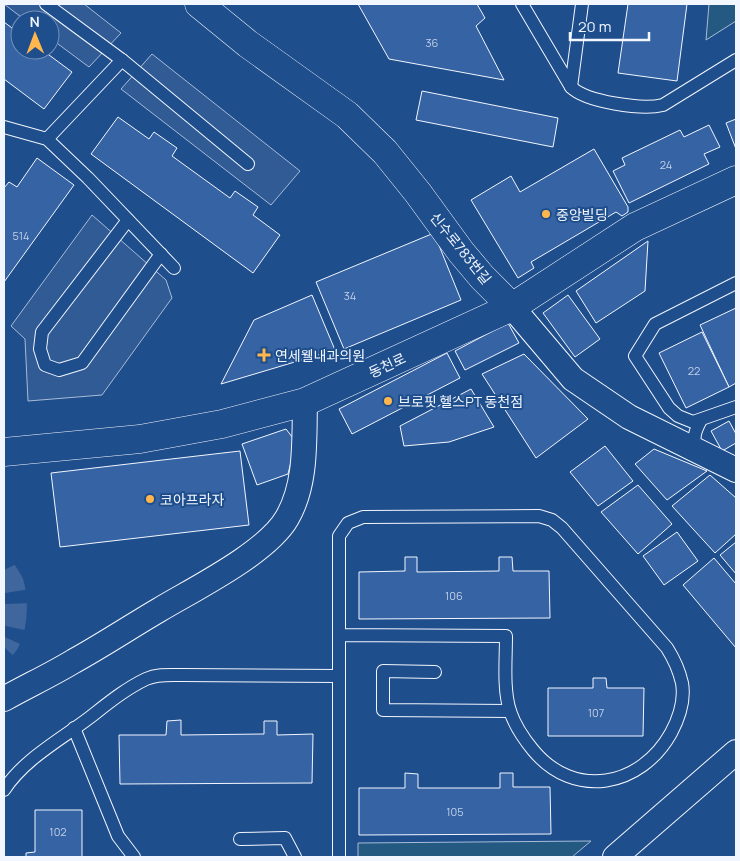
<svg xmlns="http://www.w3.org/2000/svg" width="740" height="861" font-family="Manrope,'Noto Sans KR',sans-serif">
	<rect width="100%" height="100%" fill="#1f4e8c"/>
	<g fill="#245a82" stroke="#a8bbd7">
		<polygon points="709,4 736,4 736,21 706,40"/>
		<polygon points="591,841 572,857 358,857 358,843"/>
	</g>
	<g fill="#305b95" stroke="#a8bbd7">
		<polygon points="4,4 84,4 121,33 89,67 50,38 50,20 25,20"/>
		<polygon points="152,54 300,171 271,205 121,89"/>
		<polygon points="92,215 166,280 172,298 102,395 28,401 25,339 11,326"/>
	</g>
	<g fill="#3563a3" stroke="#f2f6ff">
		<polygon points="358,4 477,4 485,18 476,26 504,80 389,59"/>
		<polygon points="628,4 687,4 677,81 618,73"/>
		<polygon points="4,22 20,34 20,50 46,50 45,52 72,72 44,109 4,79"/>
		<polygon points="422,91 558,118 553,147 416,120"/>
		<polygon points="118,117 149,139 154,132 177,148 172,156 230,198 235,191 258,207 253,215 280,235 253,273 91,154"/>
		<polygon points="736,119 736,149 726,123"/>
		<polygon points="709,125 720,147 704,154 709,164 629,203 613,171 625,165 622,158 680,130 684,137"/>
		<polygon points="594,149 628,207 628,212 622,216 616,212 531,262 534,268 518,278 471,200 511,176 520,192"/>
		<polygon points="37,158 74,185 4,282 4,188 9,182 17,187"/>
		<polygon points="434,233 461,300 344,349 316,282"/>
		<polygon points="648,241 645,291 596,323 576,291"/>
		<polygon points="312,295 335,350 221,384 254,320"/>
		<polygon points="568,295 600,339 575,357 543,313"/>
		<polygon points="736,308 736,383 729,387 700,325"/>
		<polygon points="508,323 519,343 465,370 455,351"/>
		<polygon points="702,332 729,387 686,408 659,353"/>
		<polygon points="447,353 460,378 352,434 339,409"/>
		<polygon points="524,354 588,419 536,458 482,374"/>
		<polygon points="471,389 494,427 449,442 404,446 400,426"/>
		<polygon points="729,421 736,434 736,443 722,451 711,431"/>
		<polygon points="286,429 296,442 288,474 257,485 242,444"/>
		<polygon points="605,446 633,481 598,506 570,472"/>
		<polygon points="654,449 707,471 667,500 635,464"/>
		<polygon points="240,451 249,525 60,547 51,473"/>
		<polygon points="710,475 736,498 736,534 715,553 672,506"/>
		<polygon points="638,485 672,524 638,554 601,512"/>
		<polygon points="677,532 698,561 664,585 643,556"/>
		<polygon points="736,542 736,574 720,555"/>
		<polygon points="405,557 417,557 417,572 499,571 499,557 512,557 513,571 549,571 550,618 359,619 359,572 405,571"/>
		<polygon points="714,558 736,584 736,648 683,585"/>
		<polygon points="593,678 606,678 607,688 644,688 643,736 548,736 548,688 593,688"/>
		<polygon points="181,720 181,735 264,734 264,721 277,721 277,735 313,734 312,783 120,784 119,735 166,735 167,721"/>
		<polygon points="405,773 418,774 418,788 500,788 500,773 513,773 513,787 550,787 551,834 359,835 359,788 405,788"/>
		<polygon points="35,810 82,810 82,857 26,857 26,853 35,852"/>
	</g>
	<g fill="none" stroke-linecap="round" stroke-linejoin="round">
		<path stroke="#3f679d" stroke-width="24" stroke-dasharray="24 12" stroke-linecap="butt" d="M4,570C6,574 10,579 12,584C17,601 16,634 4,647"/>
		<g stroke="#f2f6ff" stroke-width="14">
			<g id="lane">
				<polyline points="46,4 122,60 47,139"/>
				<polyline points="522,4 571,87 582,4"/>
				<polyline points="122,60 248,164"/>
				<path d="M571,87C586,102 642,110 663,105L736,60"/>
				<polyline points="4,127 47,139 88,178 174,268"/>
				<polyline points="128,220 42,332 40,349 45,365 59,370 82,363 161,254"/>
				<polyline points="736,283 655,324 635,356 669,408 678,416 693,422 736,407"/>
				<path d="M697,450C692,439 695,431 701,420"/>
				<path d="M339,635L506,636C506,660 503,689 510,711C515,726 524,739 533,750C574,800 641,787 671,733C679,718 685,700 682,683C679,670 674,659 667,648L562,528L552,520L539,516L363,517L348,523L339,536V857"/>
				<polyline points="435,672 383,671 383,710 510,711"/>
				<polyline points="74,728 118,836 134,857"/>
				<path d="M4,790C24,759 60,740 89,718C107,704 125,689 146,679C157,674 169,675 181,675L339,676"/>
				<polyline points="240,839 285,838 295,857"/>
			</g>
		</g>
		<g stroke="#f2f6ff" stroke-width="26">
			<g id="street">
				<polyline points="512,307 573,379 629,417 736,470"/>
				<path d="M4,699C27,686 51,675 74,661C103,645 130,627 159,610C194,589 267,553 287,518C307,484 304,440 305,402"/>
				<polyline points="615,857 736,752"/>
			</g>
		</g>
		<g stroke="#f2f6ff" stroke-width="29">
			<g id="secondary">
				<polyline points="199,4 248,44 347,115 385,152 418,193 461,252 482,277 512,307"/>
				<polyline points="4,452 140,439 222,424 305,402 512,307 635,227 736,180"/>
			</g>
		</g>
		<use href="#lane" stroke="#1f4e8c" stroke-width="12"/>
		<use href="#street" stroke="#1f4e8c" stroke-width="24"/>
		<use href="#secondary" stroke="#1f4e8c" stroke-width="28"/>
	</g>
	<g fill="#ffb74d" stroke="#1f4e8c" stroke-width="2">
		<circle cx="546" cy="214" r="5"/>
		<path d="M261.5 347.5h5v5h5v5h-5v5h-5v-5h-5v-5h5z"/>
		<circle cx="388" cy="401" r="5"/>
		<circle cx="150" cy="499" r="5"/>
	</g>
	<g text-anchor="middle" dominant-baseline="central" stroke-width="4" stroke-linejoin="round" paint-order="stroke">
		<g font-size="11" fill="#c3d1e8">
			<text x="432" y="42">36</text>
			<text x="666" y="164">24</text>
			<text x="21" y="235">514</text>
			<text x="350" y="295">34</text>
			<text x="694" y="370">22</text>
			<text x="454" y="595">106</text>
			<text x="596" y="712">107</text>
			<text x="455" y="811">105</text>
			<text x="58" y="831">102</text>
		</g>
		<g font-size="14" fill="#f2f6ff" stroke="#1f4e8c" text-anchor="start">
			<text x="556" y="214">중앙빌딩</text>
			<text x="275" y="355">연세웰내과의원</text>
			<text x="398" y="401">브로핏 헬스PT 동천점</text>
			<text x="160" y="499">코아프라자</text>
		</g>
		<g font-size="14" fill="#f2f6ff" stroke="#1f4e8c">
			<text transform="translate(461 248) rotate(51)">신수로783번길</text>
			<text transform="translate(387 365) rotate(-25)">동천로</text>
		</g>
	</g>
	<rect width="740" height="861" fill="none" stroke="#f2f6ff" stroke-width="10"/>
	<g transform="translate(35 35) rotate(359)"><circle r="24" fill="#1f4e8c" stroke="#7391ba"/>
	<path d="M0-4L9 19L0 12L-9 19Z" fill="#ffb74d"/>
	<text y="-8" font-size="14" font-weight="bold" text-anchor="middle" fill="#f2f6ff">N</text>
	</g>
	<path d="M570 32v8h79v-8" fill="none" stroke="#f2f6ff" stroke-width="2.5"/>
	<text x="578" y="32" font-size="15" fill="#f2f6ff" stroke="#1f4e8c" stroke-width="4" paint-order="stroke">20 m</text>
</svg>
